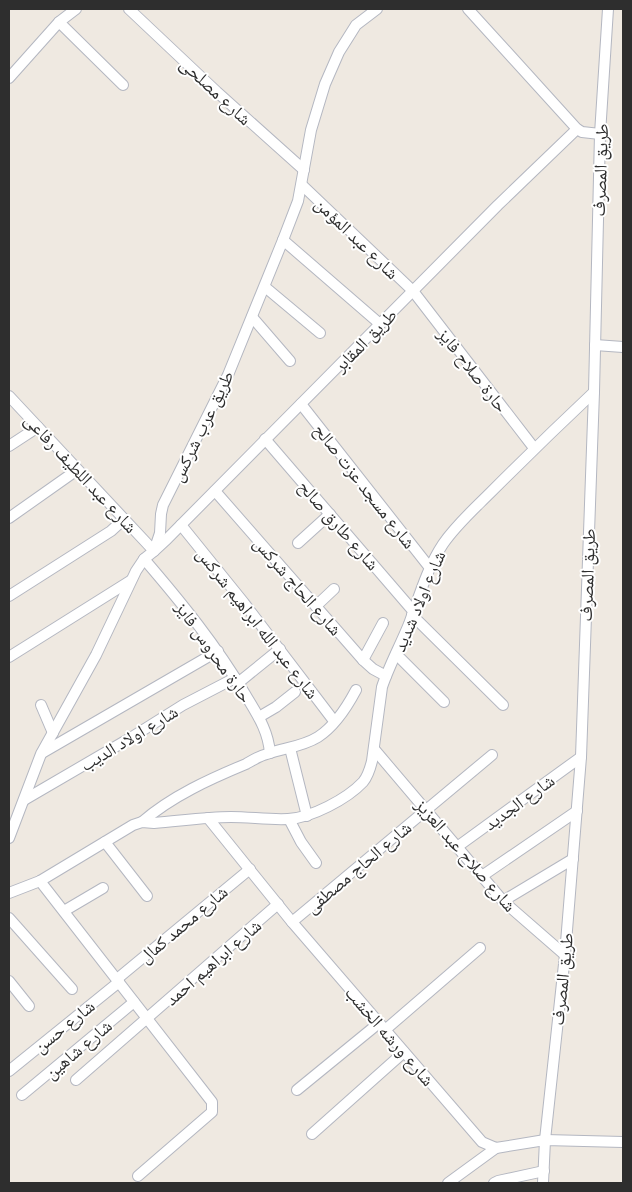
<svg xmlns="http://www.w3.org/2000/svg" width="632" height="1192" font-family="'Public Sans','Noto Naskh Arabic',sans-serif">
	<rect width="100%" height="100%" fill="#efe9e1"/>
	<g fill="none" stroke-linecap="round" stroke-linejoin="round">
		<g stroke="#b4b7c1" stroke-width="12">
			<g id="minor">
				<polyline points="129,9 217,92 304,170"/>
				<polyline points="468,9 577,129 582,132 600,134"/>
				<polyline points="59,22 123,85"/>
				<polyline points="9,78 59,22 76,9"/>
				<polyline points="302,185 413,291 534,448"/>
				<polyline points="283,240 380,324"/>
				<polyline points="265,287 320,333"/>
				<polyline points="252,317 290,361"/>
				<polyline points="595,345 623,347"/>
				<polyline points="9,396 154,551 167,539 498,205 577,129"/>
				<polyline points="301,404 430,568"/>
				<polyline points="265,439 414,612"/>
				<polyline points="9,446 38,427"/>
				<polyline points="215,491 363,660 373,669 386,676"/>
				<polyline points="9,518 77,470"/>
				<polyline points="181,525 244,603 334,721"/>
				<polyline points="298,543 330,514"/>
				<path d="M144,559C181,602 216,645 245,694C256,713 268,729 270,753"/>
				<polyline points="9,596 111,531 124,519"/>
				<polyline points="316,606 334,589"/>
				<polyline points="412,615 503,705"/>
				<polyline points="396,654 444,702"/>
				<polyline points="9,657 130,581"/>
				<polyline points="363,660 383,623"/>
				<polyline points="238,683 280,649"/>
				<polyline points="41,705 53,733"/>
				<polyline points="259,717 276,707 295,692"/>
				<polyline points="290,748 307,816"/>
				<polyline points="374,749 503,901 565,955"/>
				<polyline points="42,753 218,651"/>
				<polyline points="24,800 132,737 183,705 235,678"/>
				<polyline points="208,818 292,922 482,1142 496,1148 545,1140 623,1142"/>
				<polyline points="289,819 301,842 316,863"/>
				<path d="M142,822C172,796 210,779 246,764C253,760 259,756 267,754C283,748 302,747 318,737C335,726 347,707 356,690"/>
				<polyline points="9,838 41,754 96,655 136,571 144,559 154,551 160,533 161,514 163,505 228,375 283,240 298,201 311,130 325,84 339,52 356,25 377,9"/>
				<polyline points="105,842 147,896"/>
				<polyline points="457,847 581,757"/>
				<polyline points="482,876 577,811"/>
				<polyline points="40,881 212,1102 212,1112 138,1176"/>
				<path d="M9,893L40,881L133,825L142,822L154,823C180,821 205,817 231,817C250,817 269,820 288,819C311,818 347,799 363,782C368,776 370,769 372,761L382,687C389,666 400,646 409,624C419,597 427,568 443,544C456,525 474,509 490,493C524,459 559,425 594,392"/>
				<polyline points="503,901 573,859"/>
				<polyline points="64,911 103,888"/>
				<polyline points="9,918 72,989"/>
				<polyline points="292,922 492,755"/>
				<polyline points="117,979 250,869"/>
				<polyline points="9,981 29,1006"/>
				<polyline points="385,1030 480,948"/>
				<polyline points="9,1071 119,982"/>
				<polyline points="76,1080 278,904"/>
				<polyline points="297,1090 379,1023"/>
				<polyline points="22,1095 134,1002"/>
				<polyline points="312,1134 404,1052"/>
				<polyline points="448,1183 496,1148"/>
				<polyline points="494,1183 498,1181 544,1171"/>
				<polyline points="543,1183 545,1140 565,955 581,757 594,392 600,134 608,9"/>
			</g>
		</g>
		<use href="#minor" stroke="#fff" stroke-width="10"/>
	</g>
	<g text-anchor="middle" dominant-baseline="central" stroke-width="4" stroke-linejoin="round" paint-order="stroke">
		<g font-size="18" fill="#2e2e2e" stroke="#fff">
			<text transform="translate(216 91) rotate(43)">شارع مصلحى</text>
			<text transform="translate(600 170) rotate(-88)">طريق المصرف</text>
			<text transform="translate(357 238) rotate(44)">شارع عبد المؤمن</text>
			<text transform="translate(365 340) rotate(-45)">طريق المقابر</text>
			<text transform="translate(473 370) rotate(52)">حارة صلاح فايز</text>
			<text transform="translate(202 426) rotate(-64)">طريق عرب شركس</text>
			<text transform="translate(81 473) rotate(47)">شارع عبد اللطيف رفاعى</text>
			<text transform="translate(365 486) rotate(52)">شارع مسجد عزت صالح</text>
			<text transform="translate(339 525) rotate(49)">شارع طارق صالح</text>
			<text transform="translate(587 575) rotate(-88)">طريق المصرف</text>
			<text transform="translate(298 586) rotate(49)">شارع الحاج شركس</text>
			<text transform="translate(419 601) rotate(-67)">شارع اولاد شديد</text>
			<text transform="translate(258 623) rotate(52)">شارع عبد الله ابراهيم شركس</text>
			<text transform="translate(214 652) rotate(55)">حارة محروس فايز</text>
			<text transform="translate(129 738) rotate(-31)">شارع اولاد الديب</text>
			<text transform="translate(519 802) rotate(-36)">شارع الجديد</text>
			<text transform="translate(466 855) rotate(49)">شارع صلاح عبد العزيز</text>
			<text transform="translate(358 867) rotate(-40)">شارع الحاج مصطفى</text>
			<text transform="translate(183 924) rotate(-40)">شارع محمد كمال</text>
			<text transform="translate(213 962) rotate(-41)">شارع ابراهيم احمد</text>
			<text transform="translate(562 979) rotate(-84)">طريق المصرف</text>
			<text transform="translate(64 1026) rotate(-39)">شارع حسن</text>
			<text transform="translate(390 1036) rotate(49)">شارع ورشه الخشب</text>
			<text transform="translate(78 1049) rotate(-40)">شارع شاهين</text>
		</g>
	</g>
	<rect width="632" height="1192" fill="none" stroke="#2e2e2e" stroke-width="20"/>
</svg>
